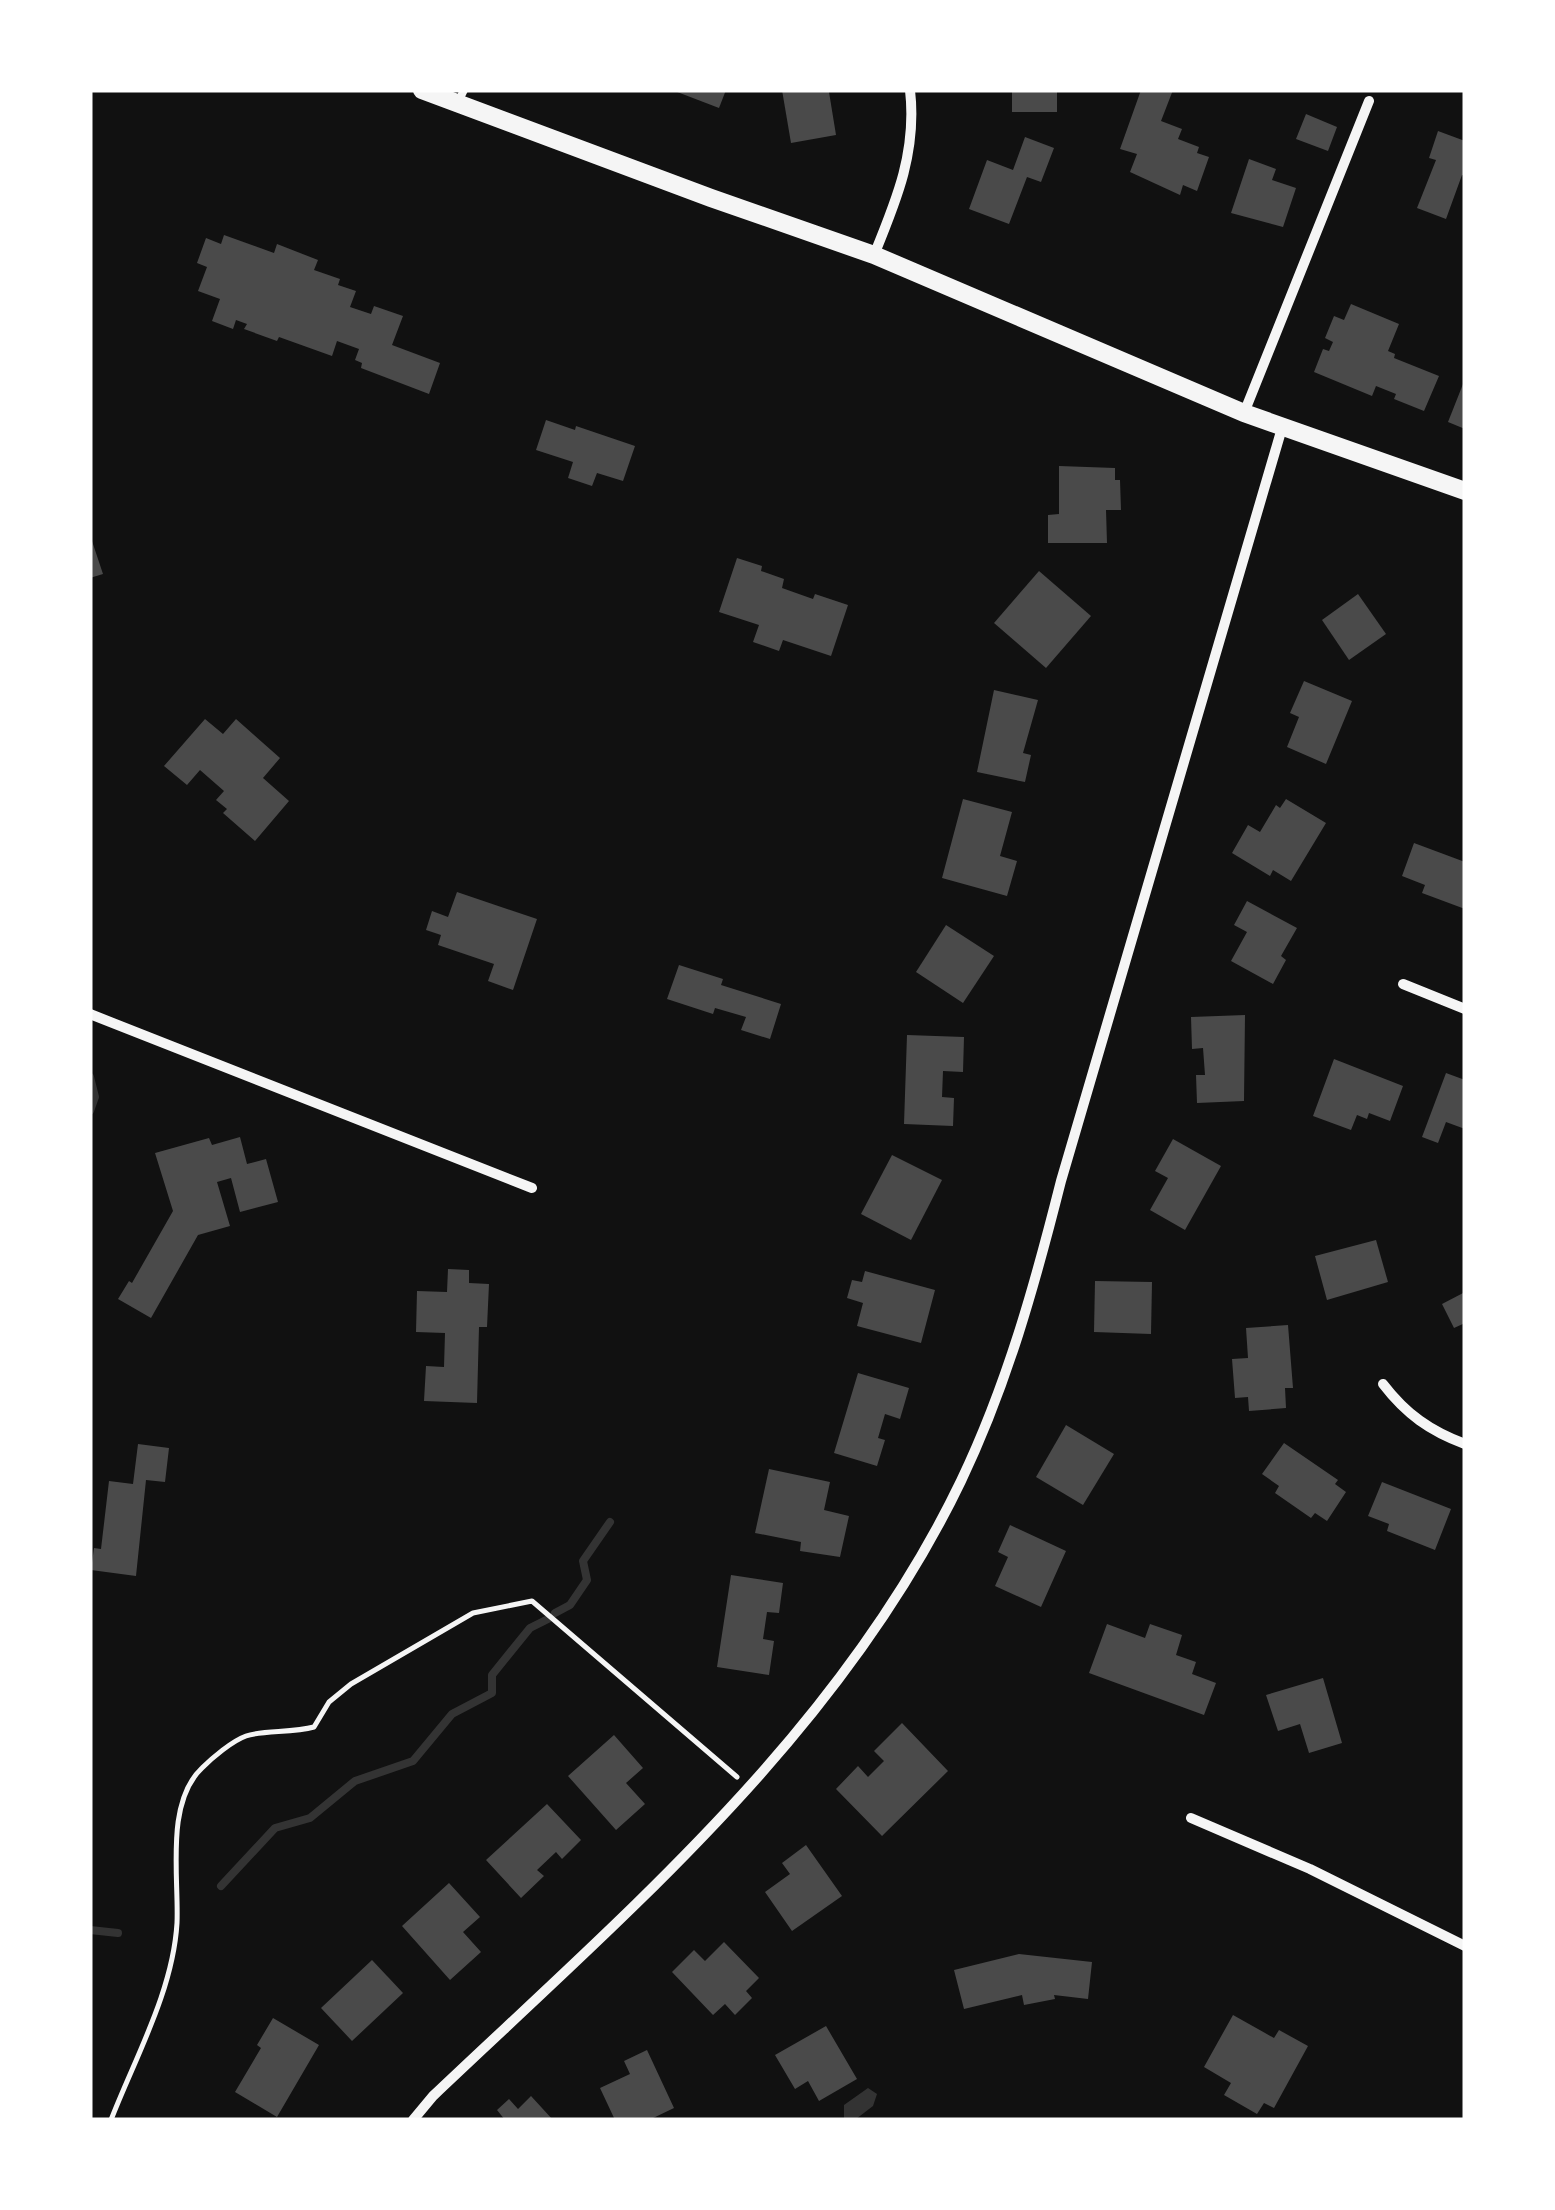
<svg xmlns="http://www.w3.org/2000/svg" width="1555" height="2210" font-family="'DM Sans',sans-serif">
	<rect width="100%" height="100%" fill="#111"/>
	<polygon fill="#333" points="868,2088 877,2094 873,2106 856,2119 844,2118 844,2105"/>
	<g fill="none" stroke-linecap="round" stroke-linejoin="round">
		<g stroke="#333" stroke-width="8">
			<polyline points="90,1077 95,1097 90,1111"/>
			<polyline points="555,1613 570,1605 587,1580 583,1561 610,1522"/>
			<polyline points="221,1886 275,1828 310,1818 355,1781 413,1761 452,1714 492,1693 492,1675 530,1628 548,1619"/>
			<polyline points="90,1930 118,1933"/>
		</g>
	</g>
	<g fill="#4a4a4a">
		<polygon points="672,90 726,90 719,108"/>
		<polygon points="782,90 829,92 836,135 791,143"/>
		<rect x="1012" y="90" width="45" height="22"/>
		<polygon points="1141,90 1173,90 1161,121 1182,129 1178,139 1199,147 1197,153 1209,157 1197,191 1183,185 1180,195 1130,172 1137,154 1120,149"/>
		<polygon points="1306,114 1337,127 1328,151 1296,139"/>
		<polygon points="1438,131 1465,141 1465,176 1462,175 1446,219 1417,208 1436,160 1429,158"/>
		<polygon points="1025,137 1054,148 1041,182 1027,177 1009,224 969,209 987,160 1013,170"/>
		<polygon points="1249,159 1276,169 1272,180 1296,188 1283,227 1231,213"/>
		<polygon points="224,235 274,253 277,244 318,260 314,270 340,279 338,285 356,291 350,307 371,314 374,306 403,316 392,345 440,363 429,394 361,368 362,363 355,360 359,349 337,341 332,356 279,337 277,341 244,329 247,324 236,320 233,329 212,321 220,299 198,291 207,267 197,263 206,238 221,244"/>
		<polygon points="1351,304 1399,324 1388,351 1395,354 1394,358 1439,376 1424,411 1394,399 1396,394 1376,386 1372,396 1314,372 1323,349 1329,351 1333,342 1325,338 1334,316 1344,320"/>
		<polygon points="1465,379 1465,429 1448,422"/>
		<polygon points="546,420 575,430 576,426 635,446 623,481 597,473 592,486 568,478 573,462 536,450"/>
		<polygon points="1059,466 1115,468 1115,480 1120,480 1121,510 1106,510 1107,543 1048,543 1048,515 1059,514"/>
		<polygon points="90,535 103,574 90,578"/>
		<polygon points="737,558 762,566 761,571 784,579 782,588 813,599 815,594 848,605 831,656 783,640 779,651 753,642 759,625 719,612"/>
		<polygon points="1039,571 1091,616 1046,668 994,623"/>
		<polygon points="1358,594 1386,634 1349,660 1322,620"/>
		<polygon points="1304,681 1352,701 1326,764 1287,747 1299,717 1290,713"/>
		<polygon points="994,690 1038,700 1023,753 1031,755 1025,782 977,772"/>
		<polygon points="205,719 223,734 236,719 280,758 263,778 289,801 255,841 223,813 227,809 216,800 224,791 200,770 187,785 164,766"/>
		<polygon points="963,799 1012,812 1000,856 1017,861 1007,896 942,878"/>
		<polygon points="1286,799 1326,823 1291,881 1273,870 1270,876 1232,853 1248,825 1260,832 1276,805 1280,808"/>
		<polygon points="1414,843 1465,862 1465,909 1422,893 1425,885 1402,876"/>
		<polygon points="457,892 537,919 513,990 488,981 494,964 438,945 441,935 426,930 432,911 448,917"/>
		<polygon points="1247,901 1297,928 1281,956 1286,960 1273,984 1231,961 1247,932 1234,925"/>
		<polygon points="946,925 994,956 963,1003 916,972"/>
		<polygon points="679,965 723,979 721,985 781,1004 770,1039 741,1030 746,1017 715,1008 713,1014 667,999"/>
		<polygon points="1245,1015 1244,1101 1197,1103 1196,1075 1205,1075 1203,1048 1192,1049 1191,1017"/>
		<polygon points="907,1035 964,1037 963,1072 943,1071 942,1097 954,1098 953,1126 904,1124"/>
		<polygon points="1334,1059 1403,1086 1390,1121 1369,1113 1367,1119 1357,1115 1351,1130 1313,1116"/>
		<polygon points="1446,1073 1465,1080 1465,1129 1446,1122 1438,1143 1422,1137"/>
		<polygon points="240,1137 247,1164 266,1159 278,1202 240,1212 231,1178 217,1182 230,1226 198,1235 151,1318 118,1299 129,1281 132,1283 173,1211 155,1153 209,1138 212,1145"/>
		<polygon points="1173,1139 1221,1166 1185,1230 1150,1210 1168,1178 1155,1171"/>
		<polygon points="892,1155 942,1180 911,1240 861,1214"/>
		<polygon points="1376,1240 1388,1282 1327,1300 1315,1256"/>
		<polygon points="448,1269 469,1270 469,1283 489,1284 487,1327 479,1327 477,1403 424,1401 426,1366 444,1367 445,1333 416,1332 417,1291 447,1292"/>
		<polygon points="865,1271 935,1290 921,1343 857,1326 863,1303 847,1298 852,1280 862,1282"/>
		<polygon points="1095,1281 1152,1282 1151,1334 1094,1332"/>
		<polygon points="1465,1292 1465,1323 1454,1328 1442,1304"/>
		<polygon points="1288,1325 1293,1388 1285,1388 1286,1408 1249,1411 1248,1397 1235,1398 1232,1359 1248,1358 1246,1328"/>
		<polygon points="858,1373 909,1388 900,1419 885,1414 878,1438 885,1440 877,1466 834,1453"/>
		<polygon points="1066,1425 1114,1454 1083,1505 1036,1477"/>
		<polygon points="1284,1443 1338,1480 1335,1484 1346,1492 1327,1521 1315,1513 1311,1518 1275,1493 1279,1486 1262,1474"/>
		<polygon points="138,1444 169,1448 165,1482 146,1480 136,1576 91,1570 94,1548 101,1549 109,1481 133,1484"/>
		<polygon points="769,1469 830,1482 824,1510 849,1516 840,1557 800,1551 801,1542 755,1533"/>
		<polygon points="1382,1482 1451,1509 1435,1550 1387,1531 1389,1524 1368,1516"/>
		<polygon points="1010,1525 1066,1551 1041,1607 995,1586 1008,1557 998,1552"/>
		<polygon points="731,1575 783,1583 779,1613 767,1612 763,1639 774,1641 769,1675 717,1667"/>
		<polygon points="1107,1624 1145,1638 1150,1624 1182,1635 1176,1655 1196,1662 1192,1674 1216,1683 1204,1715 1089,1673"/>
		<polygon points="1323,1678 1342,1743 1309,1753 1300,1724 1278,1731 1266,1695"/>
		<polygon points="902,1723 948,1771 882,1836 836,1789 858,1766 868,1777 884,1761 874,1751"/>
		<polygon points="614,1735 643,1768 626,1783 645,1804 616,1830 568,1776"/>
		<polygon points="547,1804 581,1840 562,1859 556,1852 537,1870 544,1876 521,1898 486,1860"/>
		<polygon points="806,1845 842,1896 792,1931 765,1892 790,1874 782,1863"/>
		<polygon points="449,1883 480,1917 463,1932 481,1952 450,1980 402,1926"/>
		<polygon points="724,1942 759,1978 746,1991 752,1998 735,2015 725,2004 713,2015 672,1972 694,1950 705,1961"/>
		<polygon points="1019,1954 1092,1962 1088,1999 1054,1995 1055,1999 1024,2005 1022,1995 964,2009 954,1970"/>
		<polygon points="372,1960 403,1993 352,2041 321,2008"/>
		<polygon points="1233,2015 1274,2038 1279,2030 1308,2046 1274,2108 1264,2103 1257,2114 1224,2095 1231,2083 1204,2067"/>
		<polygon points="273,2018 319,2045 277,2117 235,2092 261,2048 257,2045"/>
		<polygon points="826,2026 857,2079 819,2101 808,2081 795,2089 775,2055"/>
		<polygon points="647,2050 674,2108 649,2120 615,2120 600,2088 630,2074 624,2061"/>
		<polygon points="531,2096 553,2120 505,2120 497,2110 509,2099 518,2109"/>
	</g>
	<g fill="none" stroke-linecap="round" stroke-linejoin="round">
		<path stroke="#f5f5f5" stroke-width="5" d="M111,2120C135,2058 173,1991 177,1923C179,1877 165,1803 202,1768C212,1758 232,1741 246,1736C262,1730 292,1733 314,1727L329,1702L351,1684L473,1613L532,1601L737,1777"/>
		<polyline stroke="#f5f5f5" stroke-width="8" points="457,104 464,90"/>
		<g stroke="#f5f5f5" stroke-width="10">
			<path d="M874,255C897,199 917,151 910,90"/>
			<polyline points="1244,413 1369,101"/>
			<polyline points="1403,984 1465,1009"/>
			<polyline points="90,1014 532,1188"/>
			<path d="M1383,1384C1406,1414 1430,1431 1465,1444"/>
			<polyline points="1191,1818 1310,1869 1465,1946"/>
			<path d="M413,2120L433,2096C630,1909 841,1731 961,1481C1007,1385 1035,1284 1061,1181L1282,428"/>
		</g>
		<polyline stroke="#f5f5f5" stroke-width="18" points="422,90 711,198 874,255 1244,413 1465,491"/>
	</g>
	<rect width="1555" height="2210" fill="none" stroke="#ffffff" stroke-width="185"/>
</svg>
